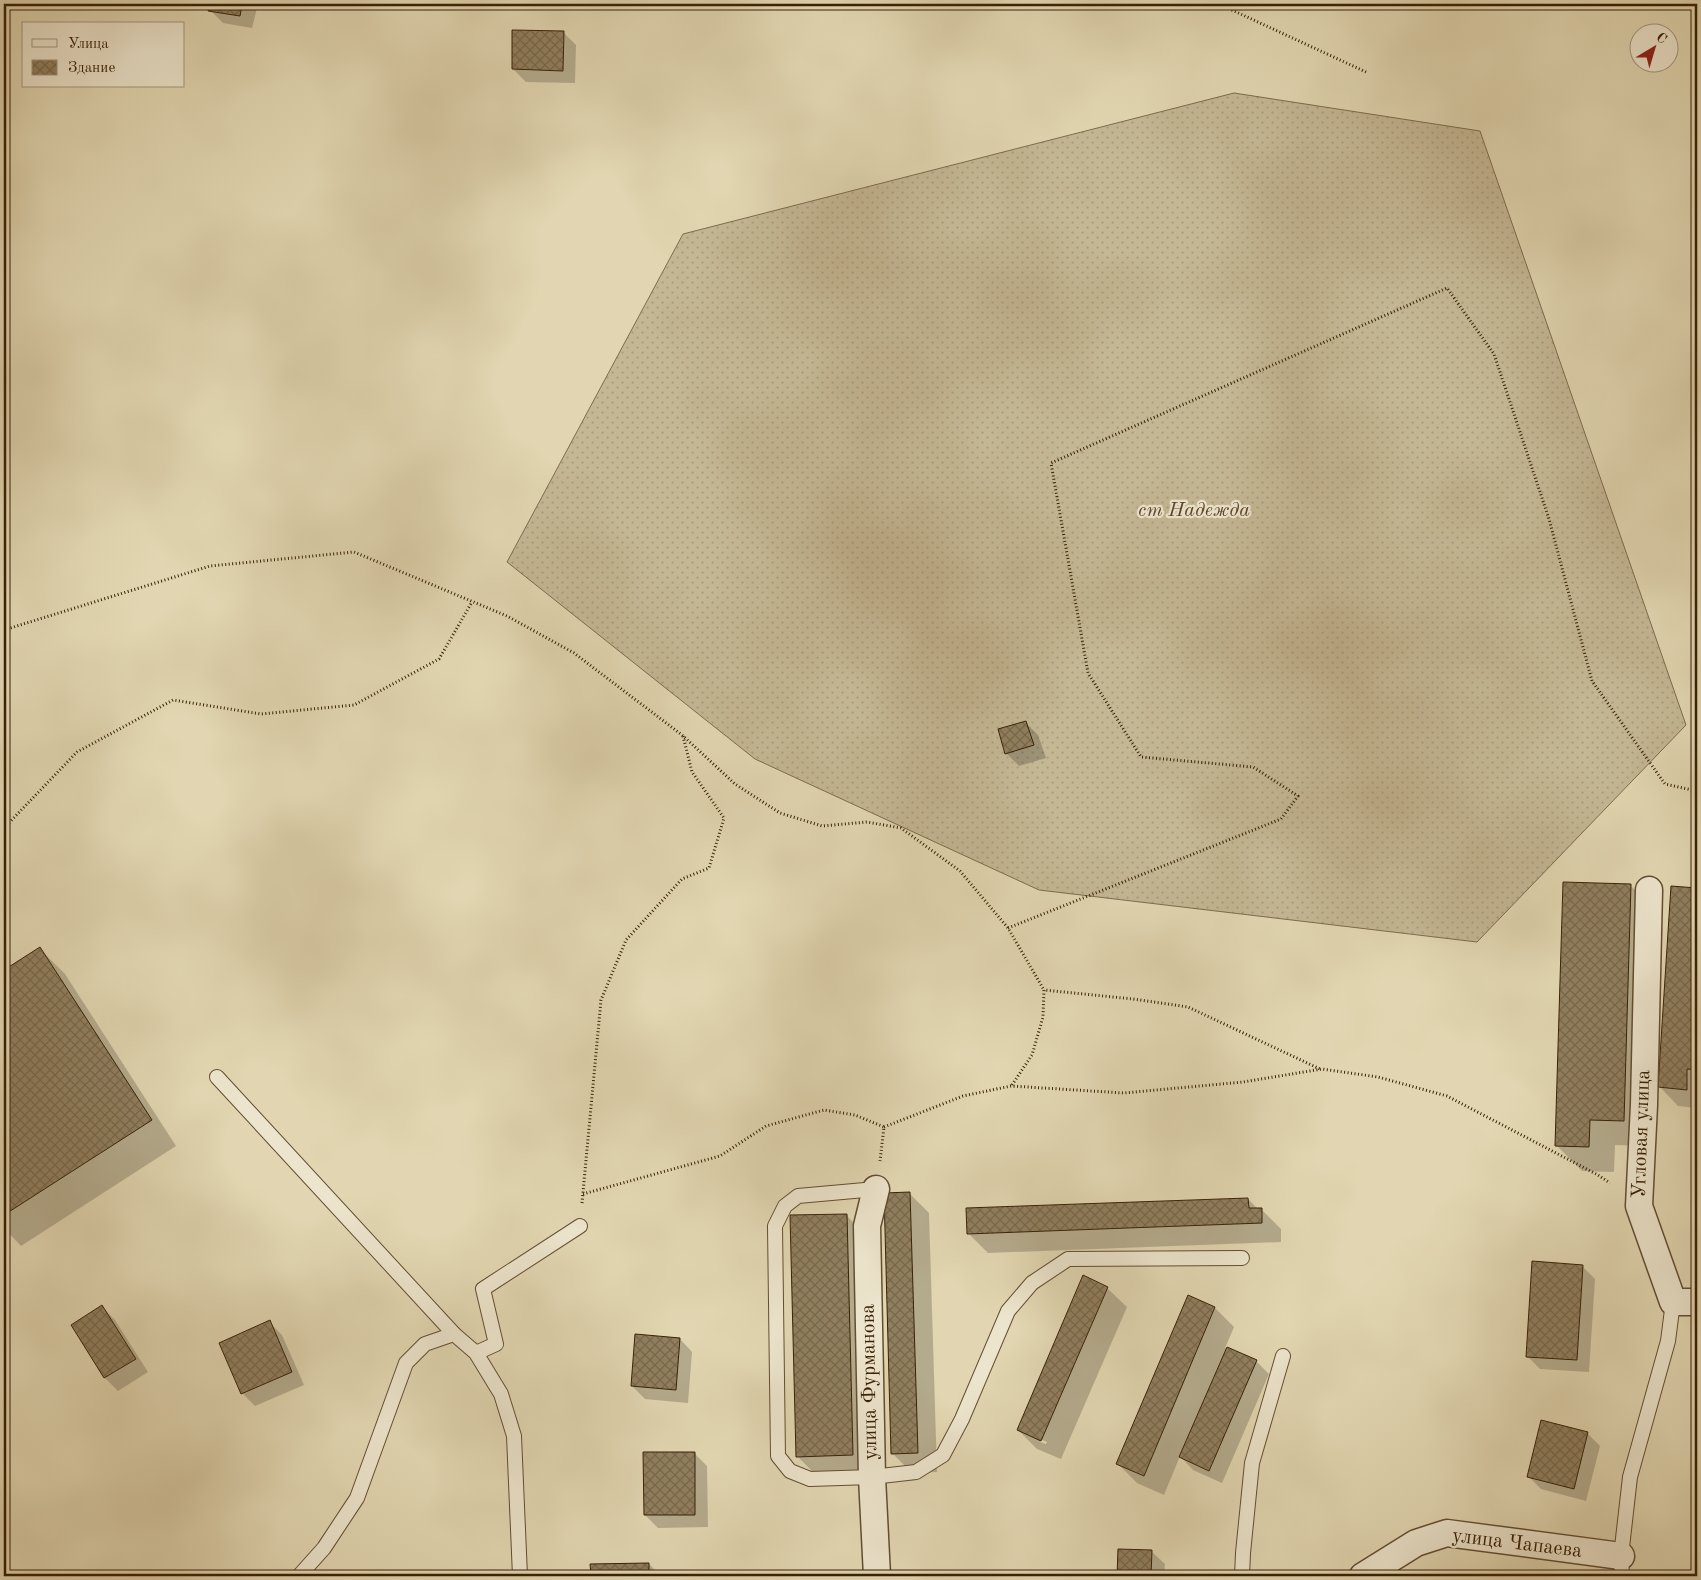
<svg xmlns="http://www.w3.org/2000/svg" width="1701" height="1580" font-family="'Old Standard TT',serif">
	<defs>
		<pattern id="grass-dots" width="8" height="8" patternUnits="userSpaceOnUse" patternTransform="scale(1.25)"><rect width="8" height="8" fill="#c4b794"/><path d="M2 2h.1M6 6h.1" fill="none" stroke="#a99d7e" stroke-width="1.8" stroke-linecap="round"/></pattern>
		<pattern id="building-cross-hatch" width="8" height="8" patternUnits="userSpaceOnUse" patternTransform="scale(1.25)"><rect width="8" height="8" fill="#907f5f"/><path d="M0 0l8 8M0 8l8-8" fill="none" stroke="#77684c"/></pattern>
	</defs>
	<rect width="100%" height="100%" fill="#e1d6b1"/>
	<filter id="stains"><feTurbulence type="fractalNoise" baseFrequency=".004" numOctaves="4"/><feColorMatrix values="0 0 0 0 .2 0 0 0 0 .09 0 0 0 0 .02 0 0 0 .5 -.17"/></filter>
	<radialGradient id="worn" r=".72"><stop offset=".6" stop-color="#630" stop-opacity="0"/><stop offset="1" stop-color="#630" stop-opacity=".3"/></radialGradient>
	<polygon fill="url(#grass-dots)" stroke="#7e6c4d" points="1234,93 1480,131 1686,725 1477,942 1039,890 755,759 507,562 683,234"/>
	<g fill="#0003" fill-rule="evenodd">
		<polygon points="211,4 258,4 252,28 223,23 210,10"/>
		<polygon points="563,32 576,45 575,83 526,82 513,69"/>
		<polygon points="1025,722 1038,735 1046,758 1019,766 1006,753"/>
		<polygon points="1630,885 1656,911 1649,1146 1615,1145 1614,1172 1582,1171 1556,1145"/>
		<polygon points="1672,887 1697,889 1697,1108 1678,1106 1659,1086"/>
		<polygon points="40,949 65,974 176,1146 21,1246 4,1228 4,972"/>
		<polygon points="909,1193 929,1213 937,1472 912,1473 893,1454"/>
		<polygon points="1248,1199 1258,1209 1261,1209 1281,1229 1281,1242 988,1253 968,1233"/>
		<polygon points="846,1215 872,1241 878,1480 823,1482 797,1456"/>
		<polygon points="1582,1266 1595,1279 1589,1372 1540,1369 1527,1356"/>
		<path d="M1107,1288L1127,1307L1061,1459L1037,1449L1018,1430ZM1040,1439L1047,1442L1046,1444L1040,1442Z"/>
		<polygon points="1188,1297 1215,1308 1234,1327 1225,1348 1256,1361 1269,1374 1222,1483 1193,1470 1180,1456 1164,1495 1137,1483 1118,1464"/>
		<polygon points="102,1307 115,1320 148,1372 118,1391 105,1378 72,1325"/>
		<polygon points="269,1322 282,1335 304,1385 255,1406 242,1393"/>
		<polygon points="680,1339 692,1352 688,1403 645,1399 632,1386"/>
		<polygon points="1587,1433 1600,1446 1586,1501 1541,1489 1528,1476"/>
		<polygon points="694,1453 707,1466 708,1527 658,1528 645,1515"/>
		<polygon points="1119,1550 1152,1552 1165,1564 1164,1576 1118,1576"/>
		<polygon points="649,1564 661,1576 592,1576 592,1565"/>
	</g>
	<g fill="url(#building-cross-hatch)" stroke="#392106">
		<polygon points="210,4 242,4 240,16 208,11"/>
		<polygon points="512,30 564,31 563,71 512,69"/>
		<polygon points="1026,721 1034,745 1005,754 998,729"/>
		<polygon points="1563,882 1631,884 1624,1121 1590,1120 1589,1147 1555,1146"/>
		<polygon points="1671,886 1697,888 1697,1070 1687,1069 1687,1090 1658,1087"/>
		<polygon points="40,947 152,1120 4,1215 4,970"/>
		<polygon points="910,1192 918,1453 891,1454 884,1193"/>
		<polygon points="1248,1198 1249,1208 1262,1208 1262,1223 967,1234 966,1208"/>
		<polygon points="847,1214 853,1455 796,1457 790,1215"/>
		<polygon points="1532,1261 1583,1265 1577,1360 1526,1357"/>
		<polygon points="1083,1275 1108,1287 1041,1441 1017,1430"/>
		<polygon points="1188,1295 1215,1307 1144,1476 1116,1464"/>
		<polygon points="102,1305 136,1359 104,1378 71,1325"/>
		<polygon points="270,1320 292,1372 241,1394 219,1343"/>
		<polygon points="635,1334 680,1338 676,1390 631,1386"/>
		<polygon points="1227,1347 1257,1360 1209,1471 1179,1457"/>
		<polygon points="1541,1420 1588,1432 1574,1489 1527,1477"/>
		<polygon points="643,1452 695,1452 695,1515 644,1515"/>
		<polygon points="1118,1549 1152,1550 1151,1576 1117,1576"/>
		<polygon points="649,1563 649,1576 591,1576 590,1564"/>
	</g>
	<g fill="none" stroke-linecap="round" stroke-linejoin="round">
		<g stroke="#634e31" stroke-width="16">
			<g id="lane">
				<polyline points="217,1077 454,1334 476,1353 501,1394 514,1436 520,1576"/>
				<polyline points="876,1189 798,1196 785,1206 775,1226 778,1456 790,1471 810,1479 872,1477 916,1472 943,1455 962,1419 1008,1311 1032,1283 1068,1259 1242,1258"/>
				<polyline points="476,1353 496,1344 483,1289 580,1226"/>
				<polyline points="299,1576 324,1548 357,1498 406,1363 425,1344 454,1334"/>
				<polyline points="1242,1576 1243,1553 1252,1463 1283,1356"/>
				<polyline points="1622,1576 1621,1556 1630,1477 1668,1341 1673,1302"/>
			</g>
		</g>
		<g stroke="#634e31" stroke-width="29">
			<g id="street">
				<polyline points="1649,890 1644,1105 1639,1206 1673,1302 1697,1302"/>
				<polyline points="876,1189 867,1226 872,1477 877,1576"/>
				<polyline points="1363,1576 1416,1543 1447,1533 1621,1556"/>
			</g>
		</g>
		<g stroke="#392106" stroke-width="3" stroke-dasharray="1 2.5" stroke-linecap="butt">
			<polyline points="1219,4 1366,72"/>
			<polyline points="4,630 210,566 354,552 507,616 574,653 682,735 735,784 780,813 822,826 867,822 901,828 960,871 1008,928 1044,990"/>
			<polyline points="4,828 77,752 173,700 261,714 354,705 439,659 472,602"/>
			<polyline points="1008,928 1281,819 1298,796 1253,767 1141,757 1088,673 1051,463 1447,288 1494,354 1549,519 1592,681 1665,784 1697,791"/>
			<polyline points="1012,1085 1032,1055 1043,1017 1044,990 1133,999 1188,1007 1320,1069"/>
			<polyline points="884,1127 963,1096 1011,1086 1124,1093 1243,1082 1322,1069 1378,1077 1447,1096 1598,1175 1610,1183"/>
			<polyline points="583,1194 720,1156 766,1126 824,1110 855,1115 884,1127 880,1161"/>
			<polyline points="582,1203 601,1000 626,940 682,879 709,868 724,818 692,772 683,736"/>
		</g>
		<use href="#lane" stroke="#ece4cc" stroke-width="14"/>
		<use href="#street" stroke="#ece4cc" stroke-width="26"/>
	</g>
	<g text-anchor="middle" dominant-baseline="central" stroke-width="4.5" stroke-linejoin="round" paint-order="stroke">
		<g font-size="20" font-style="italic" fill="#5c462a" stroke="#ece4cc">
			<text x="1194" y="511">ст Надежда</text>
		</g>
		<g font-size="20" fill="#392106" stroke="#ece4cc">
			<text transform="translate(1642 1134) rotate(-88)">Угловая улица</text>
			<text transform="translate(870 1382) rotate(-91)">улица Фурманова</text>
			<text transform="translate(1517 1544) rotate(7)">улица Чапаева</text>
		</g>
	</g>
	<rect width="1701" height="1580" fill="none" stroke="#e1d6b1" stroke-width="20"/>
	<rect x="5" y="5" width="1691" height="1570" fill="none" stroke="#392106" stroke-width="2.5"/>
	<rect x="10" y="10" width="1681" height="1560" fill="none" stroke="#392106"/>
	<rect x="22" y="22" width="162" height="65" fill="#ece4cc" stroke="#a4967d"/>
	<rect x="32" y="39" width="25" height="8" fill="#ece4cc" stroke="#a4967d"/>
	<text x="68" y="48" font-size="15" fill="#392106">Улица</text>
	<rect x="32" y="60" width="25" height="15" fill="url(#building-cross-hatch)" stroke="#a4967d"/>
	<text x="68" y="72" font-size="15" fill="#392106">Здание</text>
	<g transform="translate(1654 48) rotate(38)"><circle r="24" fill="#ece4cc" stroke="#a4967d"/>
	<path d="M0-4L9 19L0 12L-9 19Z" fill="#8f2418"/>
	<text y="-8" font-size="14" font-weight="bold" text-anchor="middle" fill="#392106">С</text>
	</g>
	<rect width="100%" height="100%" filter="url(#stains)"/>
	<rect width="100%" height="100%" fill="url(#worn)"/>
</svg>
